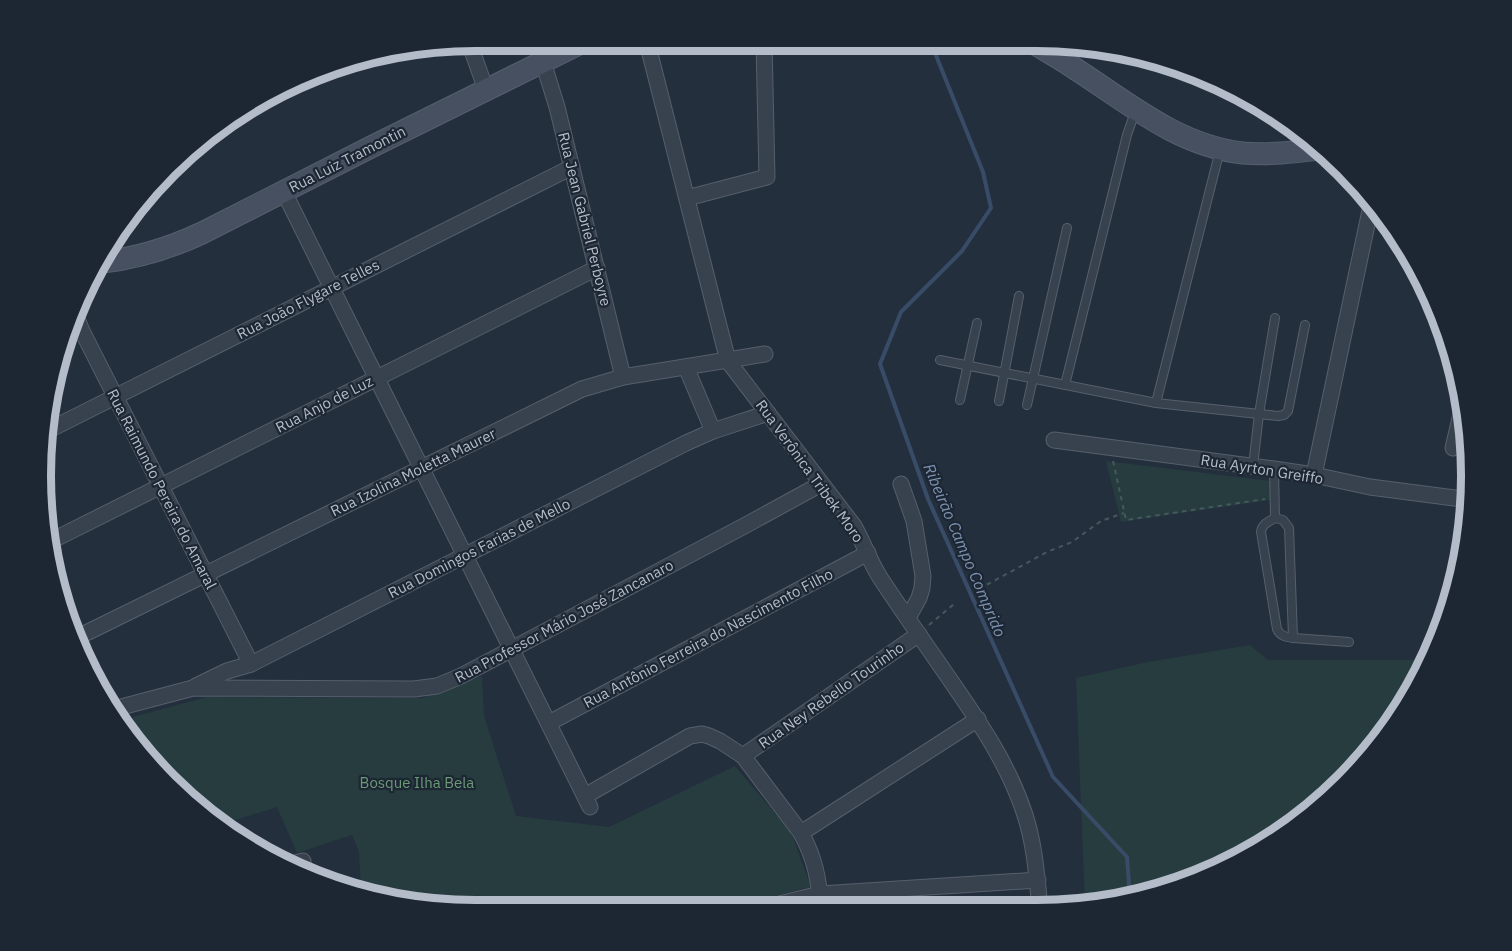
<svg xmlns="http://www.w3.org/2000/svg" width="1512" height="951" font-family="'IBM Plex Sans',sans-serif">
	<rect width="100%" height="100%" fill="#242f3e"/>
	<g fill="#263c3f">
		<polygon points="1106,461 1270,481 1270,500 1121,522"/>
		<polygon points="1250,645 1268,660 1410,660 1430,658 1426,668 1381,741 1302,820 1229,865 1149,896 1085,906 1076,678 1148,662"/>
		<path d="M482,676L484,716L516,816L609,827L735,766L791,832L811,887L727,908L419,907L361,891L359,852L352,835L297,853L277,807L219,825C203,816 183,795 177,778L172,779L118,721L207,697L423,698Z"/>
	</g>
	<g fill="none" stroke-linecap="round" stroke-linejoin="round">
		<polyline stroke="#394c67" stroke-width="4" points="931,43 983,172 991,208 962,251 901,312 880,364 928,499 1053,777 1127,857 1130,899"/>
		<g stroke="#565f6c" stroke-width="10">
			<g id="service">
				<polyline points="940,360 1156,403 1278,416 1284,415 1288,411 1305,325"/>
				<polyline points="1065,385 1127,135 1135,112"/>
				<polyline points="960,400 977,323"/>
				<polyline points="999,401 1019,296"/>
				<polyline points="1156,403 1220,150"/>
				<polyline points="1027,405 1067,228"/>
				<polyline points="1253,466 1259,414 1275,318"/>
				<polyline points="1274,469 1275,518"/>
				<path d="M1275,518L1283,520L1289,528L1293,638C1286,637 1280,636 1277,629L1261,532C1262,524 1268,522 1275,518Z"/>
				<polyline points="1293,638 1349,642"/>
			</g>
		</g>
		<g stroke="#565f6c" stroke-width="17">
			<g id="minor">
				<polyline points="469,42 486,90"/>
				<path d="M647,42L728,361L854,526C864,543 870,563 881,579C904,614 929,649 953,684C982,726 1009,766 1025,815C1035,846 1037,878 1040,909"/>
				<polyline points="543,62 557,107 623,377"/>
				<polyline points="284,192 590,807"/>
				<polyline points="687,198 767,177 764,42"/>
				<polyline points="75,313 81,329 251,664"/>
				<polyline points="64,336 81,329"/>
				<polyline points="686,367 713,431"/>
				<polyline points="45,432 572,167"/>
				<polyline points="1054,440 1274,469 1314,475 1370,487 1470,500"/>
				<polyline points="1453,448 1464,401"/>
				<polyline points="1314,475 1372,201"/>
				<polyline points="901,484 914,521 923,576 922,588 919,598 908,618"/>
				<polyline points="51,541 597,268"/>
				<polyline points="78,637 582,389 623,377 765,354"/>
				<polyline points="196,686 227,671 251,664 686,443 713,431 768,413"/>
				<polyline points="110,710 193,688 414,689 437,686 461,676 746,525 821,484"/>
				<polyline points="549,723 868,553"/>
				<polyline points="743,756 919,634"/>
				<path d="M585,796L690,736L702,734L709,736L720,741L743,756L801,833C815,858 819,880 821,909"/>
				<polyline points="801,833 978,719"/>
				<polyline points="288,865 303,861 304,874"/>
				<polyline points="763,908 820,894 1038,880"/>
			</g>
		</g>
		<g stroke="#565f6c" stroke-width="23">
			<g id="secondary">
				<path d="M1035,44C1048,52 1061,59 1074,68C1127,102 1178,146 1243,153C1270,155 1295,152 1321,149"/>
				<path d="M103,262C138,258 170,248 202,233L375,145L585,41"/>
			</g>
		</g>
		<g stroke="#44595c" stroke-width="2" stroke-dasharray="4.5 4.5" stroke-linecap="butt">
			<polyline points="1113,461 1126,520 1265,499"/>
			<polyline points="979,589 1047,552 1072,542 1101,521 1124,513"/>
			<polyline points="929,625 954,604"/>
		</g>
		<use href="#service" stroke="#38414e" stroke-width="8"/>
		<use href="#minor" stroke="#38414e" stroke-width="15"/>
		<use href="#secondary" stroke="#465061" stroke-width="21"/>
	</g>
	<g text-anchor="middle" dominant-baseline="central" stroke-width="4.5" stroke-linejoin="round" paint-order="stroke">
		<g font-size="15" fill="#b4bcc9" stroke="#1d2633">
			<text transform="translate(347 159) rotate(-27)">Rua Luiz Tramontin</text>
			<text transform="translate(585 219) rotate(76)">Rua Jean Gabriel Perboyre</text>
			<text transform="translate(308 299) rotate(-27)">Rua João Flygare Telles</text>
			<text transform="translate(324 404) rotate(-27)">Rua Anjo de Luz</text>
			<text transform="translate(1262 469) rotate(9)">Rua Ayrton Greiffo</text>
			<text transform="translate(810 471) rotate(54)">Rua Verônica Tribek Moro</text>
			<text transform="translate(413 472) rotate(-26)">Rua Izolina Moletta Maurer</text>
			<text transform="translate(162 489) rotate(63)">Rua Raimundo Pereira do Amaral</text>
			<text transform="translate(479 548) rotate(-27)">Rua Domingos Farias de Mello</text>
			<text transform="translate(564 621) rotate(-28)">Rua Professor Mário José Zancanaro</text>
			<text transform="translate(708 638) rotate(-28)">Rua Antônio Ferreira do Nascimento Filho</text>
			<text transform="translate(831 695) rotate(-35)">Rua Ney Rebello Tourinho</text>
		</g>
		<g font-size="15" fill="#6b9a76" stroke="#1d2633">
			<text x="417" y="782">Bosque Ilha Bela</text>
		</g>
		<g font-size="16" font-style="italic" fill="#7c92b1" stroke="#1d2633">
			<text transform="translate(965 550) rotate(67)">Ribeirão Campo Comprido</text>
		</g>
	</g>
	<path d="M0 0H1512V951H0ZM475 51H1037A424 424 0 0 1 1461 475V476A424 424 0 0 1 1037 900H475A424 424 0 0 1 51 476V475A424 424 0 0 1 475 51Z" fill="#1d2633" fill-rule="evenodd"/>
	<path fill="none" stroke="#b4bcc9" stroke-width="8" d="M475 51H1037A424 424 0 0 1 1461 475V476A424 424 0 0 1 1037 900H475A424 424 0 0 1 51 476V475A424 424 0 0 1 475 51Z"/>
</svg>
